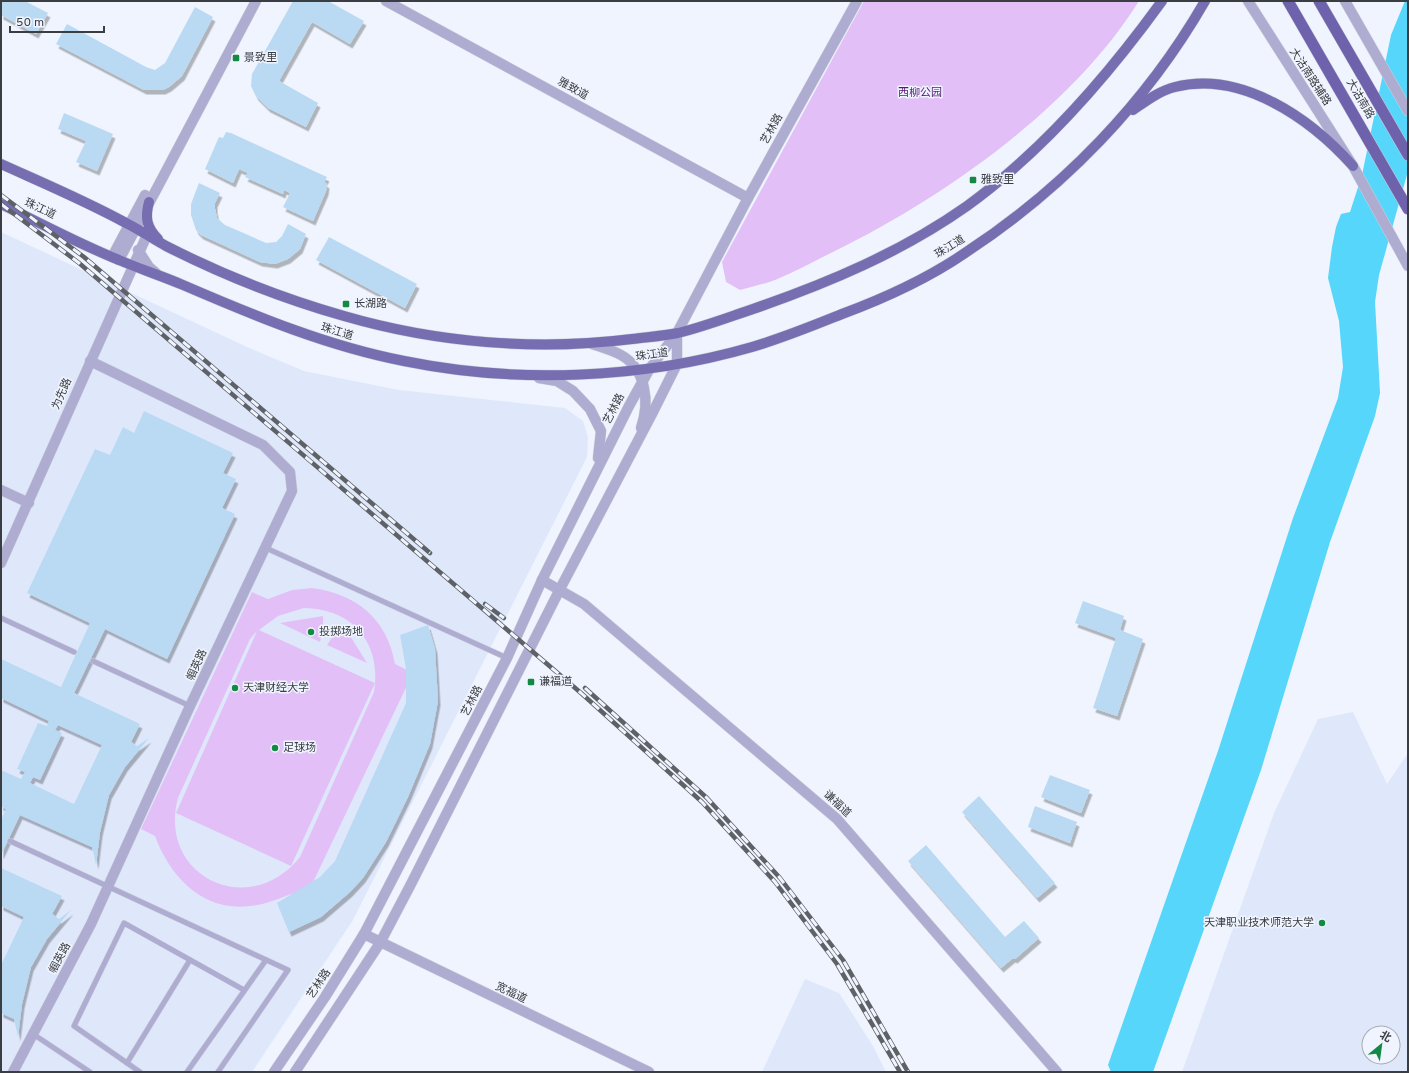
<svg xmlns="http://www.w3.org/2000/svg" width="1409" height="1073" font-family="Overpass,'Noto Sans SC',sans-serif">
	<defs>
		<filter id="shadow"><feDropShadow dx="2.5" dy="4.5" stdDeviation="0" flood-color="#0004"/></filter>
	</defs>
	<rect width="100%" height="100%" fill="#eff4fe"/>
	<g fill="#dfe8fb" fill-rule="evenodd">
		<polygon points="1,232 247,347 304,371 399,390 565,408 583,421 588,437 587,457 353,920 252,1072 1,1072"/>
		<path d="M1353,712L1387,784L1408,753V1072H1182L1274,813L1318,719ZM1369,1033H1393V1057H1369Z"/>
		<polygon points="805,979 839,993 873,1046 886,1072 762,1072"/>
	</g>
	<g fill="#e2c0f7" fill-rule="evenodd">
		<path d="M864,1H1139C1073,107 944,198 833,252C814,261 795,272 775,280C764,284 752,287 740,290L726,282L722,262Z"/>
		<path d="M312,588C356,594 387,618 395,664L413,673L305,899L291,894C278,899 264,905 250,906C203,912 170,877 155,836L141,829L252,592L268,599L292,590ZM304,608C353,609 382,643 374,692L300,857C249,921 157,876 178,798L250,639L257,631L176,813L291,866L375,683L259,630L278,616Z"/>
		<polygon points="323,616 323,628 320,642 280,623"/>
		<polygon points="344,626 367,663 327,645 335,633"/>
	</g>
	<polygon fill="#55d6fa" points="1405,1 1408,1 1408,171 1379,275 1375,302 1380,393 1375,416 1330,542 1261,770 1153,1072 1111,1072 1108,1065 1218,751 1293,518 1338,398 1343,367 1339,321 1328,278 1332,247 1336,227 1341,214 1350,212 1362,175 1391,35"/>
	<g fill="#badaf4" fill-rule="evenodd" filter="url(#shadow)">
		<polygon points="1,1 25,1 48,13 36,34 1,15"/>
		<polygon points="293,1 328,1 364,21 350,44 312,22 279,81 318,103 306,127 268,108 256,96 251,86 252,74"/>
		<polygon points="195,7 213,17 182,76 169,87 163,90 144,90 56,44 67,24 146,67 155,70 165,63"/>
		<polygon points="64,113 113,134 97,171 76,162 86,141 58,129"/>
		<polygon points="226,132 231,133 327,177 324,182 327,184 326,191 313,221 283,207 290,193 284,190 283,194 245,177 248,173 239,169 233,183 205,169 219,137 223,138"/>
		<polygon points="199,183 220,193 215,203 215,209 217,218 225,225 266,243 276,242 282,236 288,224 306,234 300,249 288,259 275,264 260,262 201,235 196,230 191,215 191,204"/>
		<polygon points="329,237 417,284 405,308 316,260"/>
		<path d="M144,411L233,453L223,473L236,479L222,508L235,514L167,659L105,629L74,693L140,724L131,742L137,746L149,738L125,767L109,795L100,832L96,865L92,847L20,815L1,855V820L6,809L1,806V770L21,779L25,772L17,769L38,723L47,726L49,721L1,698V659L61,687L90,623L27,593L95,449L110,455L123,427L134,433ZM58,725L102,745L74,804L30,783L33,777L40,780L62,733L55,730Z"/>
		<polygon points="1083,601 1124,616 1120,630 1143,639 1117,716 1093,708 1116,638 1075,623"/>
		<polygon points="428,625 435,649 438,701 430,744 408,797 386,842 363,878 350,892 321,917 289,932 277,903 320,877 335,861 406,703 406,669 400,635"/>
		<polygon points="1050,775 1090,790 1081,813 1041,797"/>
		<polygon points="979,796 1055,883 1037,898 962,812"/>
		<polygon points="1035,806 1077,822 1070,843 1028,827"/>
		<polygon points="926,845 1005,937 1024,921 1039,938 1015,959 1013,958 1001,968 908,861"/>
		<polygon points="1,868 62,896 52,914 59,919 71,910 47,939 31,967 22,1004 18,1037 14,1019 1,1013 1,965 24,917 1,906"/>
	</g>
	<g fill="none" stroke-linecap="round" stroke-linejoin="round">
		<g stroke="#cbcfd8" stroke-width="6">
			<g id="service">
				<polyline points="266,548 507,658"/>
				<polyline points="1,618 74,652"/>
				<polyline points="93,661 190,706"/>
				<polyline points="10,841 288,970 218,1072"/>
				<polyline points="33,1034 90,1072"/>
				<polyline points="127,1063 190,960"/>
				<polyline points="140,1072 74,1026 124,923 244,990"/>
				<polyline points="187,1072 266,960"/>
			</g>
		</g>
		<g stroke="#cbcfd8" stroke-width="11">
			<g id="minor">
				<polyline points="386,1 748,198"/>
				<polyline points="542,580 584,604 837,819 1057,1072"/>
				<polyline points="364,934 649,1072"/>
				<polyline points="13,1072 91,924 190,706 292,491 290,472 263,445 90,361"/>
			</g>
		</g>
		<g stroke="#cbcfd8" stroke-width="11">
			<g id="tertiary">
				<polyline points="1248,1 1353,166 1408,266"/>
				<polyline points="1345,1 1408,111"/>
				<polyline points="138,250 149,267 156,273"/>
				<polyline points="112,257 145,195"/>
				<polyline points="119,260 256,1"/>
				<path d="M592,344C601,347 612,350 621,355C646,369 650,402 641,428"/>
				<polyline points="539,378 557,381 573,391 590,409 601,431 598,458"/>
				<polyline points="1,490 29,503"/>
				<polyline points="1,563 147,235"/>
				<polyline points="274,1072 325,997 364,934 507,658 542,580 629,406 650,368 677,333 748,198 857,1"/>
				<polyline points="295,1072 380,943 411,884 560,589 653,412 677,364 677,333"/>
			</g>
		</g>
		<g stroke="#cbcfd8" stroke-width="11">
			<g id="primary">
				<path d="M1133,110C1146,101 1159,91 1175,87C1242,70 1311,119 1353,166"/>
				<path d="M1,164C43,183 86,201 126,223C140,230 153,239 166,246C223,275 284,299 344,316C437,343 537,351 632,339C647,337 663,336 678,333C703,327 729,317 753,309C828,283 902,252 967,206C1043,151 1107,77 1162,1"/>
				<path d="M149,202C145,217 146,227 158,239"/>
				<path d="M1,204C40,223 79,244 119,260C140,269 162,276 183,285C255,316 327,346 404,361C517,384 641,379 752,347C783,338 812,326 842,314C885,298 927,279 965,253C1063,189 1147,102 1205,1"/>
			</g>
		</g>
		<g stroke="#cbcfd8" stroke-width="12">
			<g id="trunk">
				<polyline points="1288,1 1408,209"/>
				<polyline points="1319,1 1408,155"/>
			</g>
		</g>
		<use href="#service" stroke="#afacd2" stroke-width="5"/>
		<use href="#minor" stroke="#afacd2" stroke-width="10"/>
		<use href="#tertiary" stroke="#afacd2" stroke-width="10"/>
		<use href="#primary" stroke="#776eb2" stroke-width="10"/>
		<use href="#trunk" stroke="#6e62ac" stroke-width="11"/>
		<g stroke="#5e6267" stroke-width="4.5">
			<g id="rail">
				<polyline points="1,195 84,257 430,553"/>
				<polyline points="1,204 79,263 581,693 702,802 775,882 837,964 900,1072"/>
				<polyline points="485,604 504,618"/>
				<polyline points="585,688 707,798 780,878 843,960 908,1072"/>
			</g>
		</g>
		<use href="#rail" stroke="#eff4fe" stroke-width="3" stroke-dasharray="9" stroke-linecap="butt"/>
	</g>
	<g fill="#148943" stroke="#eff4fe" stroke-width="1.5">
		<rect x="232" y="54" width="8" height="8" rx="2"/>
		<rect x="969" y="176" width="8" height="8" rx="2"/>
		<rect x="342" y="300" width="8" height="8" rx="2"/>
		<circle cx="311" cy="632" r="4"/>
		<rect x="527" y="678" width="8" height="8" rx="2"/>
		<circle cx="235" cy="688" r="4"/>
		<circle cx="275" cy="748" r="4"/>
		<circle cx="1322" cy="923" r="4"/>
	</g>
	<g text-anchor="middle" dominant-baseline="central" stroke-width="3" stroke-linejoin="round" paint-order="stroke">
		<g font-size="11" fill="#3a3d41" stroke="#eff4fe" text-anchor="start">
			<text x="244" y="58">景致里</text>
			<text x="981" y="180">雅致里</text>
			<text x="354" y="304">长湖路</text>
			<text x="319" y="632">投掷场地</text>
			<text x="539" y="682">谦福道</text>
			<text x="243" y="688">天津财经大学</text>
			<text x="283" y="748">足球场</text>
			<text x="1314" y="923" text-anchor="end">天津职业技术师范大学</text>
		</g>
		<g font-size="11" fill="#3a3d41" stroke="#eff4fe">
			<text transform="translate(1310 77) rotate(57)">大沽南路辅路</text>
			<text transform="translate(573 89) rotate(29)">雅致道</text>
			<text transform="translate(1360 99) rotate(60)">大沽南路</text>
			<text transform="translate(772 129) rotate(-61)">艺林路</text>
			<text transform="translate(40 209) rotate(25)">珠江道</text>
			<text transform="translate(950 247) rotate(-32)">珠江道</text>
			<text transform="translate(337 332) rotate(17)">珠江道</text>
			<text transform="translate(652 355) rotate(-8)">珠江道</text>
			<text transform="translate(62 394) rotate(-67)">为先路</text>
			<text transform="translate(614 409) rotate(-63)">艺林路</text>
			<text transform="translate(197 665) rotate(-65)">帼英路</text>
			<text transform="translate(472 701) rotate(-63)">艺林路</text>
			<text transform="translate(837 804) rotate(43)">谦福道</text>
			<text transform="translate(60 958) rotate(-62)">帼英路</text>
			<text transform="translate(319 984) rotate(-56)">艺林路</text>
			<text transform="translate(511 993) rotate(26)">宽福道</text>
		</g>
		<g font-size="11" fill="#571875" stroke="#eff4fe">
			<text x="920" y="93">西柳公园</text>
		</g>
	</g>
	<rect width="1409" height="1073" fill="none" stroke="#3a3d41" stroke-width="4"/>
	<g transform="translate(1381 1045) rotate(29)"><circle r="19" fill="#eff4fe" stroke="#a7abb2"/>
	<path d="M0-3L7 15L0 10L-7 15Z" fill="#148943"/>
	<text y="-6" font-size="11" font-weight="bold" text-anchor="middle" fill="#3a3d41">北</text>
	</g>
	<path d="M10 26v6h94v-6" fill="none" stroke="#3a3d41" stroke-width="2"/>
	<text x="16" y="26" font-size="12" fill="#3a3d41" stroke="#eff4fe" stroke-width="3" paint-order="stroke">50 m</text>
</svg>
